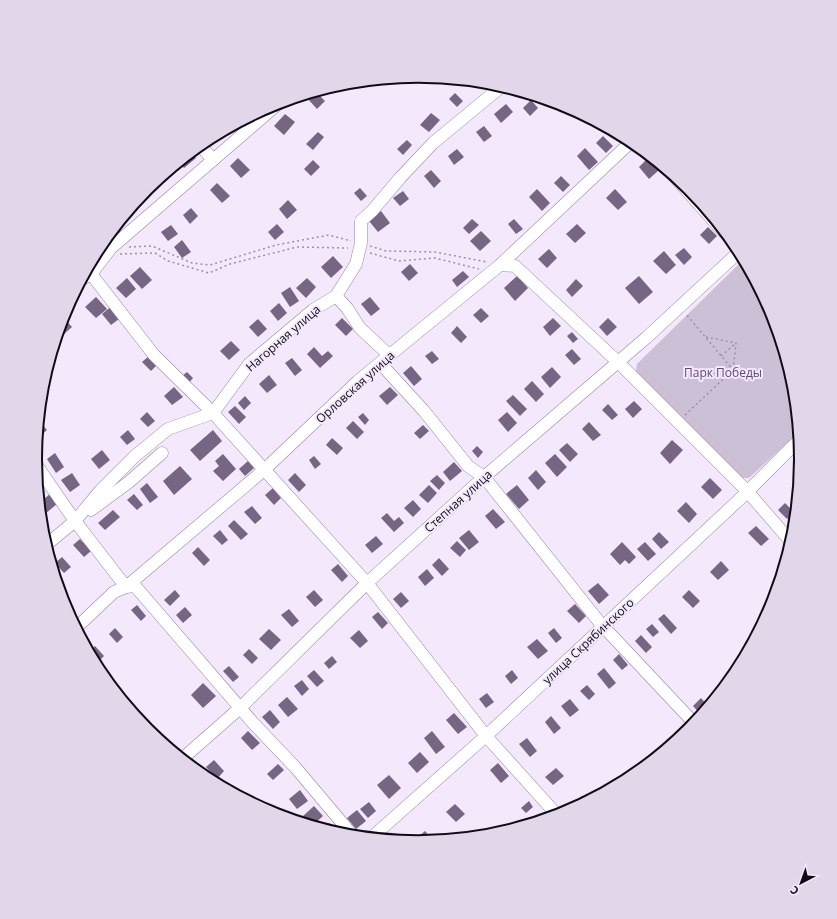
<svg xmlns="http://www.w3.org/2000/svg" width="837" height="919" font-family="'Open Sans',sans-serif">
	<rect width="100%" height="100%" fill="#f3e8fc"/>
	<polygon fill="#cbc0d6" points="744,259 773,313 795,385 799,432 749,478 736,478 635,377 637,364"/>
	<g fill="#766683">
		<polygon points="316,92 325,101 317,109 307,98"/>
		<polygon points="455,93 463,101 457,107 449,99"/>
		<polygon points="531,100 538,108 530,116 523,108"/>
		<polygon points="506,104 513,112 501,123 494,114"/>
		<polygon points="431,113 440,120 429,132 420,125"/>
		<polygon points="285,114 295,122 284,135 274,126"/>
		<polygon points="484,126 492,136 484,142 476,132"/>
		<polygon points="610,129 624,137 619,142 608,131"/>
		<polygon points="318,132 324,137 313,150 306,144"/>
		<polygon points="219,133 221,136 211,145 207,140"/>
		<polygon points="603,136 613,146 606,153 596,143"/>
		<polygon points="407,140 412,145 403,155 397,149"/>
		<polygon points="585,148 598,162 589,170 577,156"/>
		<polygon points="457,149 464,157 454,165 448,156"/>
		<polygon points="191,153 196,158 184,168 179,162"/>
		<polygon points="238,158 250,170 241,178 230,166"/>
		<polygon points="648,158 659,170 649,179 639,167"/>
		<polygon points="313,160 320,167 311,176 304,169"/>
		<polygon points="431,170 441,181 434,188 424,176"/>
		<polygon points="561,176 570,185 563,192 554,183"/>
		<polygon points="217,183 230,196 222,203 210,190"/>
		<polygon points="360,188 367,196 361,201 354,193"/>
		<polygon points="537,189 550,203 542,211 529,197"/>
		<polygon points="615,189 627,202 618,210 606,198"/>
		<polygon points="146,190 151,195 141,204 137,200"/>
		<polygon points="403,191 409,199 400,206 393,198"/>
		<polygon points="288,200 297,210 287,219 279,209"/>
		<polygon points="191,208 198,216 190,224 183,215"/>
		<polygon points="381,211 390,223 378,232 369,221"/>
		<polygon points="125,215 127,218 117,226"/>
		<polygon points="472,219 479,225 469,234 463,228"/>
		<polygon points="514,219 523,229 516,234 508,224"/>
		<polygon points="277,224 284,232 275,240 268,232"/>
		<polygon points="577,224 586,233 575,243 566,234"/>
		<polygon points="171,225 178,234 168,241 161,232"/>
		<polygon points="708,227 717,236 709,244 700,235"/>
		<polygon points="481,231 491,241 480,251 470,241"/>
		<polygon points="182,240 191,252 182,258 174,247"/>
		<polygon points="684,248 692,257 684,265 675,255"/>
		<polygon points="549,249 557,258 547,268 538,259"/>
		<polygon points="664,251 676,265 666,274 653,261"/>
		<polygon points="333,256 343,267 331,278 321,267"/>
		<polygon points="410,264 418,273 409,281 401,272"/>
		<polygon points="140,267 152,280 142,289 130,276"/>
		<polygon points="463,271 469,277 457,287 452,280"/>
		<polygon points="517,276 528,288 515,301 504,288"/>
		<polygon points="639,276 653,292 639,304 625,288"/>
		<polygon points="127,278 136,289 126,298 116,288"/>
		<polygon points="307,278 316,287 306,298 296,288"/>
		<polygon points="576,279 583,286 572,297 566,290"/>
		<polygon points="290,287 299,301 290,307 281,293"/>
		<polygon points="96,297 107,309 96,318 85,307"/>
		<polygon points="370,297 380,309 371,316 361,304"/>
		<polygon points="279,303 287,313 278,321 270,311"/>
		<polygon points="113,305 123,316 111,325 102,314"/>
		<polygon points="481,308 489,316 481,323 473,315"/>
		<polygon points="63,317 72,327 64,334 59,329"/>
		<polygon points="342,318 353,329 346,336 335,325"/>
		<polygon points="553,318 561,326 550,336 543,327"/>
		<polygon points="608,318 617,327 607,336 599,327"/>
		<polygon points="258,319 267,329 258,337 249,327"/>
		<polygon points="457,326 467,337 461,343 451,333"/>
		<polygon points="572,332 578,339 573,343 567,336"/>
		<polygon points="231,341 240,350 229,360 220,351"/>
		<polygon points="314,347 322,356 328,351 333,356 320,368 307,354"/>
		<polygon points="572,349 581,359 574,365 565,355"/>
		<polygon points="432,351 439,359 432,364 425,356"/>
		<polygon points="149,356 157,365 151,371 142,362"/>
		<polygon points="292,358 302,370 295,376 285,363"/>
		<polygon points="411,366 422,379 414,386 403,373"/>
		<polygon points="552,367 561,377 550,388 541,377"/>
		<polygon points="187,372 193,378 189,383 182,376"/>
		<polygon points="269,375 277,385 267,393 259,384"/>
		<polygon points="532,381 544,394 536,402 524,389"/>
		<polygon points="174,387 183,397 172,405 164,396"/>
		<polygon points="390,387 398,395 387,405 379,396"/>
		<polygon points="513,395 527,409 520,416 506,401"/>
		<polygon points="245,396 251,403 244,410 238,403"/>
		<polygon points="634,401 642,409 633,418 625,409"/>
		<polygon points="608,404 618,415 612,420 602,410"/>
		<polygon points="235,406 246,417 239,424 228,412"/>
		<polygon points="147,412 155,421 148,427 140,419"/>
		<polygon points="507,412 517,423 508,432 498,420"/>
		<polygon points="363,413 369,420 365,425 358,417"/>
		<polygon points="353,421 364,432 357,439 346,428"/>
		<polygon points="589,422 601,435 593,441 582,429"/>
		<polygon points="41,423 47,430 37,439 38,425"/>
		<polygon points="423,425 429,431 420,439 414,433"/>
		<polygon points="128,430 135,439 127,445 120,437"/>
		<polygon points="213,430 222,441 200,461 190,450"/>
		<polygon points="332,438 343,448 337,455 326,445"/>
		<polygon points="672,440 683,450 670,464 660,453"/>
		<polygon points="567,443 578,454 570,462 559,450"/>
		<polygon points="477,446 483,452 478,458 472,451"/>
		<polygon points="102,450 110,460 99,469 91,459"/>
		<polygon points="55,453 64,467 56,473 47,459"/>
		<polygon points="223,454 236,469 223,481 213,471 219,466 215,461"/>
		<polygon points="555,454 567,467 557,477 545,463"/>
		<polygon points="314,456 321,464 315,469 309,460"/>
		<polygon points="248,461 254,468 245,476 239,469"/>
		<polygon points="454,462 462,471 450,481 443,472"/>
		<polygon points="180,466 192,479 174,495 163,481"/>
		<polygon points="536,470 546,482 538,490 528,478"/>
		<polygon points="72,473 80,485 70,492 61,480"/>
		<polygon points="295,473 306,485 299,492 288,480"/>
		<polygon points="437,475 445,483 439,490 430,481"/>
		<polygon points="710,478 722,490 713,499 701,487"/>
		<polygon points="39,480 45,486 38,492 37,482"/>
		<polygon points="147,483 158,497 150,503 140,489"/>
		<polygon points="429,485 437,493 428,503 419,495"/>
		<polygon points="517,485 529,500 519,509 506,494"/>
		<polygon points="273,488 281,498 274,505 265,495"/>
		<polygon points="50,494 57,504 45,514 40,507 39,503"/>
		<polygon points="134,494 143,505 137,510 127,500"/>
		<polygon points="413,500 421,509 413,517 404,508"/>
		<polygon points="686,502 697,514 689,523 677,511"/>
		<polygon points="785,503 794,512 787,519 778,510"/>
		<polygon points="252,506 262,518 255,524 244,512"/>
		<polygon points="493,509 505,522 496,529 485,516"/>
		<polygon points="113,510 120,517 105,530 98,523"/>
		<polygon points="387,513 394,521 399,517 404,523 394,532 381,518"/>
		<polygon points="234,520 248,534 241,540 228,526"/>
		<polygon points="756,526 769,539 761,546 748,533"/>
		<polygon points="220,530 228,540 222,545 213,536"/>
		<polygon points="469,530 479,542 469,550 459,538"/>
		<polygon points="659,532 669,542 661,549 652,539"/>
		<polygon points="376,536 383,544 372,553 365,545"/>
		<polygon points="80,539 91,551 84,557 73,545"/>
		<polygon points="457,541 466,550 460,557 450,548"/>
		<polygon points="622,542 636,557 629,564 625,560 620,565 610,554"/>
		<polygon points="645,542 656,554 648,561 637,549"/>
		<polygon points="198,547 210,560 204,566 192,553"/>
		<polygon points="62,557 71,567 64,573 55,563"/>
		<polygon points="439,558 449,569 442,576 432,565"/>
		<polygon points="721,561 729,570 718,580 710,572"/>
		<polygon points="338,564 348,576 342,582 331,570"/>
		<polygon points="427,569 434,578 425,586 418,577"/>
		<polygon points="598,583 609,595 599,604 588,591"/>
		<polygon points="175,590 180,596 170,606 164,600"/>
		<polygon points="314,590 323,600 315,607 306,597"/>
		<polygon points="689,590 700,601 693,608 682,597"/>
		<polygon points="401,592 409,601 401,608 393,599"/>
		<polygon points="575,604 586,616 579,623 567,611"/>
		<polygon points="137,605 146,616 141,621 131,610"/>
		<polygon points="185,607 192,615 183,623 176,615"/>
		<polygon points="289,609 299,621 292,627 281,615"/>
		<polygon points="378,612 388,623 382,629 372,617"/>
		<polygon points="664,614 677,628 671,634 658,619"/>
		<polygon points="652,624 659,632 653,637 646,629"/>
		<polygon points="115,628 123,637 117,643 109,634"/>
		<polygon points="554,628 562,638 556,643 548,633"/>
		<polygon points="269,629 281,640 271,650 259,639"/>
		<polygon points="359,630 368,641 360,648 350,638"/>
		<polygon points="641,635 652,647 646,653 635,641"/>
		<polygon points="537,639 548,651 538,659 527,647"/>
		<polygon points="95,646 104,656 97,663 89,652"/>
		<polygon points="249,649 258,658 252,664 243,655"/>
		<polygon points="619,654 628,665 622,670 613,660"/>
		<polygon points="332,656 337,662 329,669 324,663"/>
		<polygon points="229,666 239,677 233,682 223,671"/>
		<polygon points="604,668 616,683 609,689 597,674"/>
		<polygon points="314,670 324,681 317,687 307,676"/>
		<polygon points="512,670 518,678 511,684 505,676"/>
		<polygon points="302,680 309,689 302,696 294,686"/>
		<polygon points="203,683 216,696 203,708 191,695"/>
		<polygon points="587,685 595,694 589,700 580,691"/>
		<polygon points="487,693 494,702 486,708 479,699"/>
		<polygon points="287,697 298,709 288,717 278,705"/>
		<polygon points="701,698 709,707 702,716 693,706"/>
		<polygon points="570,699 579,710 570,717 561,706"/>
		<polygon points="270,710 280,722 273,729 262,717"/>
		<polygon points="454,713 467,727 458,734 446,720"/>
		<polygon points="551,716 561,728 554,734 545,722"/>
		<polygon points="684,728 687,733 680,739 676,735"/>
		<polygon points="158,731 169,742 165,745 153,736"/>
		<polygon points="248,731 260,743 252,750 241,738"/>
		<polygon points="432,731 445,747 436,754 424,738"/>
		<polygon points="527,738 537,751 530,757 519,744"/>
		<polygon points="420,752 429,762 417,773 408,763"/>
		<polygon points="214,760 224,771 217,779 206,767"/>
		<polygon points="498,763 509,776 501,783 490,770"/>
		<polygon points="278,764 284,770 273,780 267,774"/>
		<polygon points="556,768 564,776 553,785 545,777"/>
		<polygon points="389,775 401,788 389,799 377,785"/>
		<polygon points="300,790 308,801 297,809 289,799"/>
		<polygon points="582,796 587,802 571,810 569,807"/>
		<polygon points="529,801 533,807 526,813 521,808"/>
		<polygon points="369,802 376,811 368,818 360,809"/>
		<polygon points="455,804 465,814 456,822 446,812"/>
		<polygon points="314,806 323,816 312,826 303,816"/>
		<polygon points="357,810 366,821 356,829 347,818"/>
		<polygon points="329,823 338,834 322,829"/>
		<polygon points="425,831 433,840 432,842 424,842 418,837"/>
	</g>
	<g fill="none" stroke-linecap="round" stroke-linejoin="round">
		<g stroke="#9585a3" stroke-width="13">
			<g id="minor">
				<polyline points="200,145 213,160"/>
				<polyline points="672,174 719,227 733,241"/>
				<polyline points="500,265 515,266 618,362 747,491 792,543"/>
				<polyline points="87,271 91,274 154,355 213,413 367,583 486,736 558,816"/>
				<polyline points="84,278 91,274 111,248 279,103"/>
				<polyline points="336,296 347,308 360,328 389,355"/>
				<polyline points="380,363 424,411 468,466 484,477 600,623 695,724"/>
				<polyline points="35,463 75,521 126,587 135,586 254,724 295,767 354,837"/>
				<polyline points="91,510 129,482 162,453"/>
				<polyline points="46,545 75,521 100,491 135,456 168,429 213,413 249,364 313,310 336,296 356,264 361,243 361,221 372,211 400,178 433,143 502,86"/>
				<polyline points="76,628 114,592 126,587 264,470 358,381 380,363 500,265 632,141"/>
				<polyline points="182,759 240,708 367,583 484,477 646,338 740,251"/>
				<polyline points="371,838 486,736 742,497 800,439"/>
			</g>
		</g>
		<g stroke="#9a91a1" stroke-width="1.5" stroke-dasharray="2 3" stroke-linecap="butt">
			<polyline points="370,246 386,251 435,252 487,262"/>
			<polyline points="129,247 152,246 192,263 210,265 276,245 329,235 351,241"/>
			<polyline points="370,253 399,261 435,258 479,269"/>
			<polyline points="120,254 155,253 168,261 209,273 230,264 297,247 348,248"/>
			<polyline points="706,337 736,343 733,370"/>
			<polyline points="721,356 736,343"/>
			<polyline points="685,415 733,370 686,314"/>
		</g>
		<use href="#minor" stroke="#fff" stroke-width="12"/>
	</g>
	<g text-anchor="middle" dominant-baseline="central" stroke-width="4" stroke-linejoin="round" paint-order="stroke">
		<g font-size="12" fill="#110b16" stroke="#f3e8fc">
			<text transform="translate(283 338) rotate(-41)">Нагорная улица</text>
			<text transform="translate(355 387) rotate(-42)">Орловская улица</text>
			<text transform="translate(458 501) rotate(-42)">Степная улица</text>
			<text transform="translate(588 641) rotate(-43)">улица Скрябинского</text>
		</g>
		<g font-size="12" fill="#614974" stroke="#f3e8fc">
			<text x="723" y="372">Парк Победы</text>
		</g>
	</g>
	<path d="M0 0H837V919H0ZM42 459a376 376 0 1 1 752 0a376 376 0 1 1-752 0Z" fill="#e1d6ea" fill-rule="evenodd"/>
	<path fill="none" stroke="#110b16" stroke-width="2" d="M42 459a376 376 0 1 1 752 0a376 376 0 1 1-752 0Z"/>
	<g transform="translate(801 883) rotate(221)" stroke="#f3e8fc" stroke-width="3" paint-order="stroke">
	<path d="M0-3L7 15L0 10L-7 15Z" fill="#110b16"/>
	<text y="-6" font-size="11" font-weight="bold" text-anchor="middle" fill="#110b16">С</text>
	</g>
</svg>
